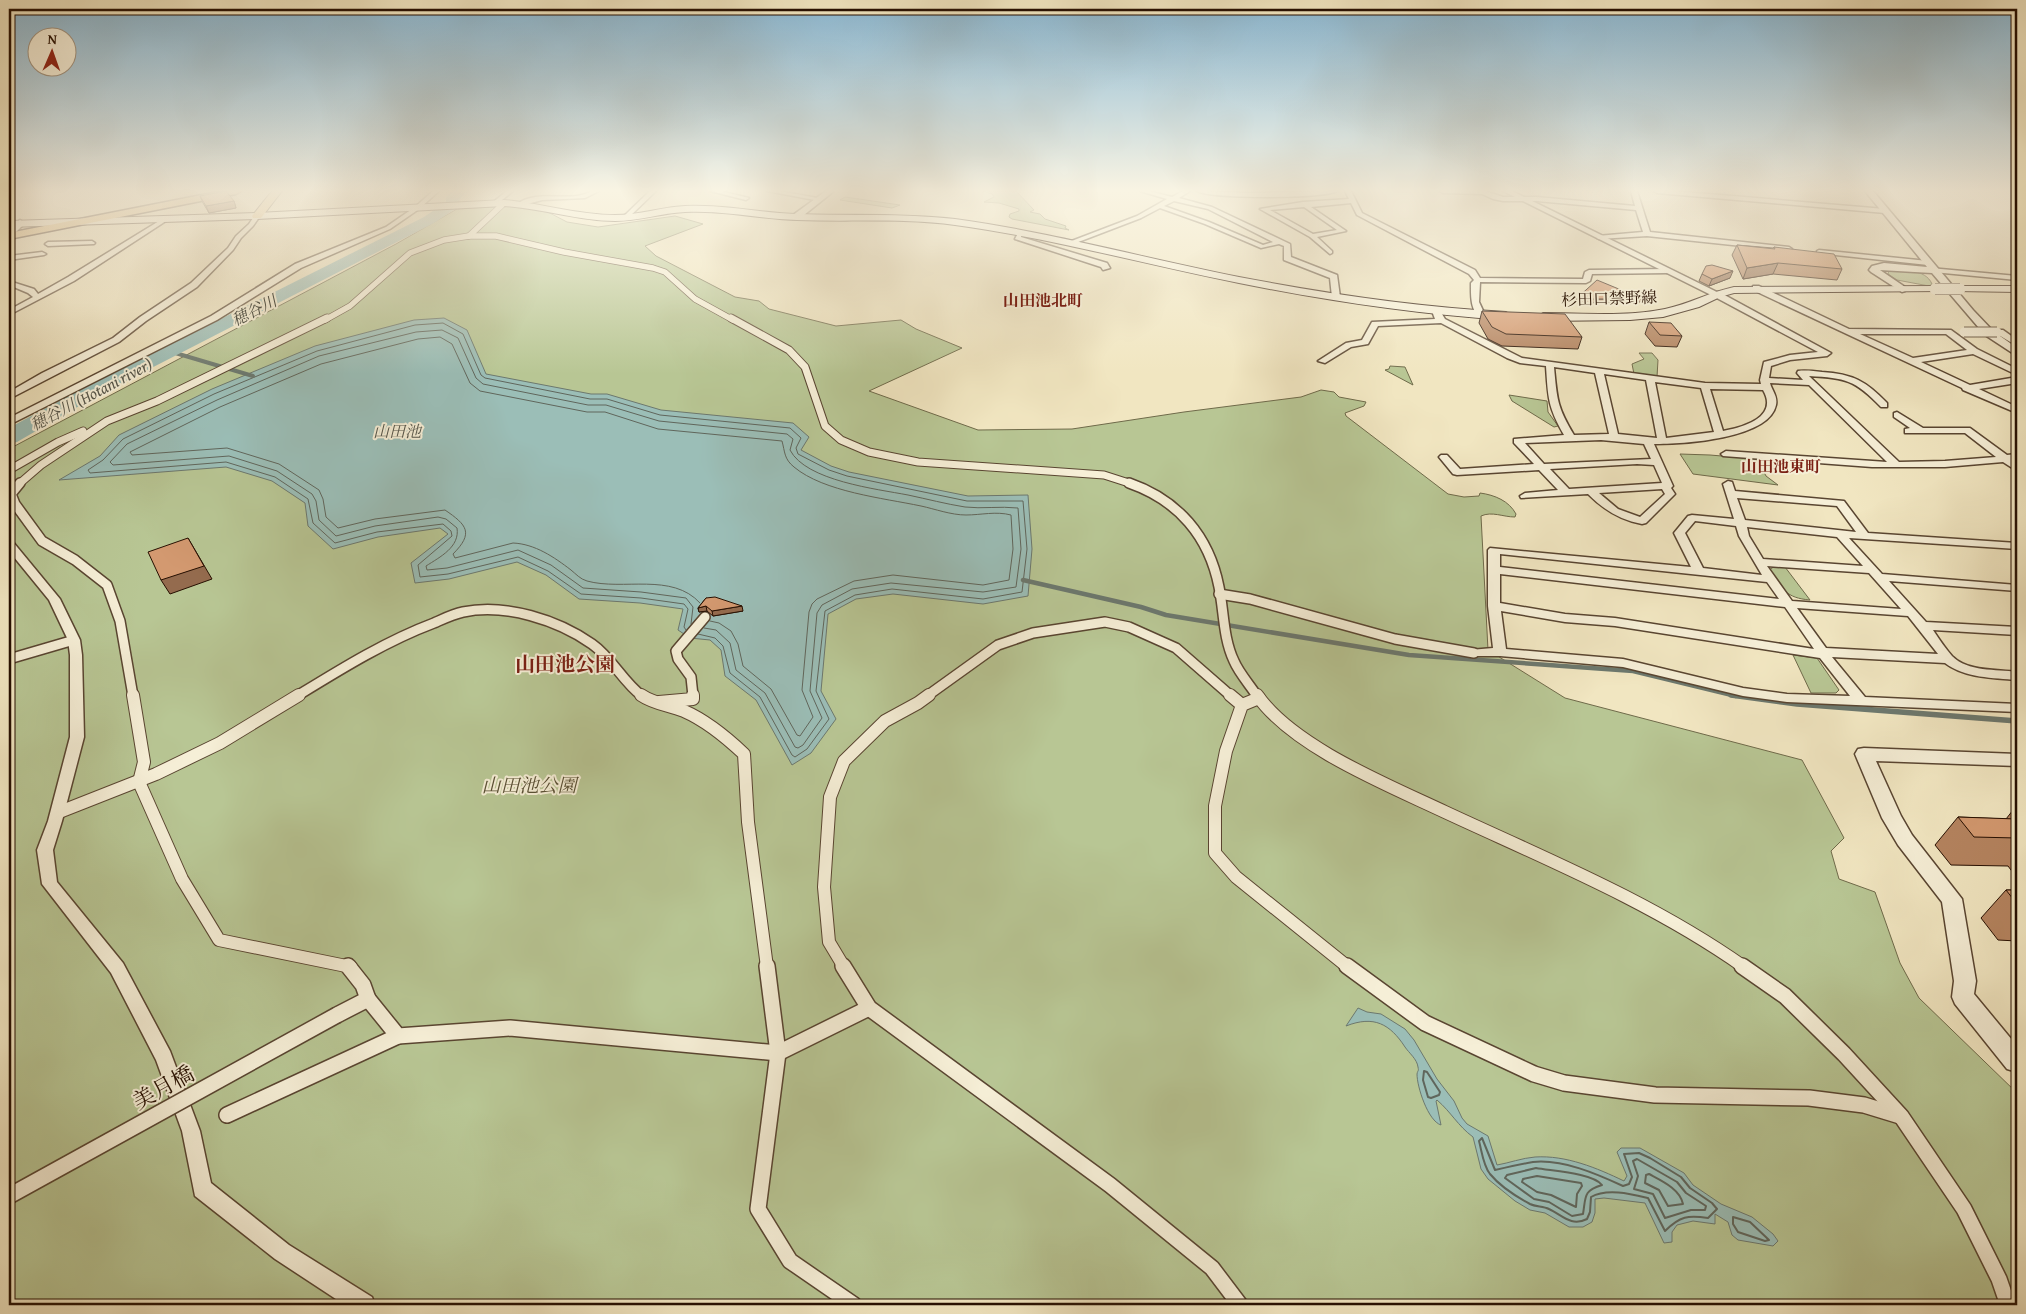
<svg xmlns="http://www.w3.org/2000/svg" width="2026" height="1314" font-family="'Gentium Book Plus','Noto Serif JP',serif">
	<rect width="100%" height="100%" fill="#f1e6c1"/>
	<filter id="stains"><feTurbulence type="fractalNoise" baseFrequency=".004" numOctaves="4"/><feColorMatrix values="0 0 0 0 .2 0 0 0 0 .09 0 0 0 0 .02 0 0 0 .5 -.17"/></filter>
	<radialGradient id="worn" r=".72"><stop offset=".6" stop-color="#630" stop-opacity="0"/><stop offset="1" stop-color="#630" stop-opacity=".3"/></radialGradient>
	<g fill="#b8c694" stroke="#6f6a4a">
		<polygon points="983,191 1016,191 1034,210 1030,212 1040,214 1045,219 1066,226 1065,228 1069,230 1012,219 1009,217 1010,214 1019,211 1019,209 999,203 984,202 994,197 992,194"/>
		<polygon points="845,197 900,205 892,208 840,200"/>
		<path d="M507,206L544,210L567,222L598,227L675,216L703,224L645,246L656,256L735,297L759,301L769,309L836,326L901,320L916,329L962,348L869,391L978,430L1072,429L1184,412L1301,397L1321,390L1334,392L1339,397L1366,402L1364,406L1345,413L1346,416L1448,494L1464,497L1479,496L1480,493C1495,495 1509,501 1516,514L1515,517C1503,517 1492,511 1481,516L1488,650L1565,698L1802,760L1844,838L1831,851L1839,879L1875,892L1900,963L1919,998L2017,1093V1305H9V449L396,244L457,209Z"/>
		<path d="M1889,270C1903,271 1925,268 1932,284L1929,286L1897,280L1888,274Z"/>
		<polygon points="1639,353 1652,353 1658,360 1657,377 1634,374 1632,364 1644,359"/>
		<polygon points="1390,366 1405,367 1413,385 1385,370 1389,369"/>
		<polygon points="1509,395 1547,401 1548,412 1558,426 1554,427 1512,401"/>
		<polygon points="1680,454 1710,455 1757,459 1766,476 1778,485 1693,474"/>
		<path d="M1775,566L1785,567L1810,600C1786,598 1782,589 1769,570Z"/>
		<polygon points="1793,655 1817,658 1839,690 1836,693 1811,693"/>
	</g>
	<g fill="#9bbeb7" stroke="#6c786e">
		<polygon points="444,318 467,330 486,374 591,394 607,394 661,410 793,423 809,437 801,450 831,466 849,472 968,496 1028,495 1032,549 1028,596 983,604 893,594 856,599 828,614 821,691 836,719 811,753 792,765 756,700 725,676 721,650 710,640 690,638 678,630 683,609 640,603 579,599 546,575 517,562 449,579 415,583 411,563 448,534 440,528 378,537 333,549 308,526 305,503 272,481 226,467 59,480 100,456 119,435 212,389 315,346 414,320"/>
		<path d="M1358,1008L1367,1012L1381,1014L1405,1029L1414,1040L1437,1079L1454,1101L1462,1118L1467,1124L1488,1136L1497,1165C1509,1163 1522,1158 1535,1157C1566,1155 1597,1168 1624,1181L1627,1176L1617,1152L1621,1148H1640L1684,1173L1693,1185L1721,1204L1752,1217L1773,1234L1778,1241L1773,1246L1738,1240L1732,1235L1728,1222L1715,1214V1224L1693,1221L1677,1225L1672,1232V1242L1664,1243L1645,1203L1604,1198L1595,1199V1213L1592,1222L1583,1227H1569L1545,1213L1530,1210L1515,1201L1488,1179L1481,1169L1473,1137C1458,1126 1451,1112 1437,1100L1436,1101L1441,1125C1428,1121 1417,1087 1417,1074C1418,1069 1419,1072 1418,1067C1417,1059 1409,1053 1405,1047C1390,1024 1374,1015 1346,1026Z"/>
	</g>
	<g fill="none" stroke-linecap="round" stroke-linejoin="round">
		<g stroke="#60665c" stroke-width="1">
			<path d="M700,603C672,572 623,591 587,581C580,579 576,574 571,570C554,557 535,544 513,543L455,558L453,554C474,533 467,525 445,510L375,519L338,528L326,517L323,499L319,490L279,464L227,448L132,455L130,452L220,407L321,364L418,339L440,337L452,344L470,383L480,391L587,412H605L658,429L782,441C785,452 784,459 794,467C824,492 883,498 921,506C935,509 951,515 966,515C981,515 996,511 1011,515L1013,549L1009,580L983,585L893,575L854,581L817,599L812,604L809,612L802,690L813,717L800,736L797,735L771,689L743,666L738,644L731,631L719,623L710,621"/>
			<path d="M691,624L693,607L686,598L641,592L583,588L551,565L518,550L447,568L427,570L426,566C440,557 460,547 457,528L446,519L438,517L375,526L336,536L319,520L316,501L312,494L277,471L229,456L113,465L110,462L127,444L217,400L319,356L416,332L442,330L458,338L476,378L483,384L588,405H606L659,421L787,434L793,439L790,450C806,481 877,489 908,495C927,499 946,504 965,507C982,509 1000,506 1018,508L1021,549L1016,587L983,592L891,583L852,589L822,605L817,613L810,691L822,718L803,745L798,748L795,747L765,693L736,670L730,643L716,630L704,628"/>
			<polyline points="686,630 684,627 688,609 684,604 641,598 581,594 548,571 518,557 448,574 420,577 418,565 452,536 451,531 443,524 377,532 335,543 313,523 308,499 275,477 226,462 90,473 88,470 103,460 123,439 214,394 317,351 415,325 443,323 463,334 481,375 485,378 590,399 607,399 660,415 790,428 801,438 796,448 798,454 829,470 847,476 967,501 1023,501 1027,549 1022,592 983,599 892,589 855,595 825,611 816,691 829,719 807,749 795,757 792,755 760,697 730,673 723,646 715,638 698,634"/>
		</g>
		<g stroke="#60665c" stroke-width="2">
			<polygon points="1424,1071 1427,1072 1440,1092 1439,1095 1431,1098 1428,1097 1423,1080"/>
			<path d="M1482,1138L1495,1170C1508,1167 1521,1164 1533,1162C1563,1159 1597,1174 1623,1186L1629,1184L1632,1177L1624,1154L1639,1153L1650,1158L1681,1177L1690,1188L1712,1203L1717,1209L1708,1218C1688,1215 1680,1216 1665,1231L1648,1198C1631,1194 1607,1188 1591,1197L1590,1212L1587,1219C1571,1227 1562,1215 1549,1209C1543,1206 1536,1207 1530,1204C1517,1197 1499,1185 1490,1174C1483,1165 1482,1152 1479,1141Z"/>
			<polygon points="1637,1159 1677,1182 1686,1193 1706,1206 1705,1210 1691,1210 1665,1218 1653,1194 1634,1189 1638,1176 1633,1161"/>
			<path d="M1536,1168C1552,1171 1593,1173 1602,1185C1583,1191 1586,1196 1583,1214L1572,1216L1549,1202L1534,1199L1505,1178L1507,1175Z"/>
			<path d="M1649,1174C1662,1181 1680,1189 1683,1204L1668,1206L1659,1190L1645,1183L1646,1175Z"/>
			<polygon points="1537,1176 1581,1183 1582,1186 1577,1194 1576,1207 1551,1195 1537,1192 1522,1182 1523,1179"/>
			<polygon points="1733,1217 1750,1222 1769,1240 1765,1241 1738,1232 1733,1224"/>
		</g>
		<polyline stroke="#6c786e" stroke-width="4" points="172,352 253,376"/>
		<polyline stroke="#6c786e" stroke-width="4.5" points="1023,580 1141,607 1166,615 1409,655 1633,671 1736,696"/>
		<polyline stroke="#6c786e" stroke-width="5.5" points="1731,695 1797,704 2017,721"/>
		<polygon fill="#9bbeb7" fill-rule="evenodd" points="452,191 467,191 460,199 458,207 434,223 93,398 17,442 9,444 9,428 79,390 424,217 446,202 446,198"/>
		<g stroke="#594531" stroke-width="7">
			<g id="pedestrian-far4">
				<polyline points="469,236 502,205"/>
				<polyline points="325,320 350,306 410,253 444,240 469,236 496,236 564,252 653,268 665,272 695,299 733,320"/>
			</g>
		</g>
		<g stroke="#594531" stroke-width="9">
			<g id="pedestrian-far3">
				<polyline points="731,318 789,350 805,367 825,426 841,440 869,452 918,462 1104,475 1132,484"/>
				<polyline points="9,470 58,442 83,431"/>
				<polyline points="19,484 41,465 107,421 157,401 327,318"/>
			</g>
		</g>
		<g stroke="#594531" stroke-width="12">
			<g id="pedestrian-far2">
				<polyline points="20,483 11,494 15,504 42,541 75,560 107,585 120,621 133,696"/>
				<path d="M1129,483C1178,500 1209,536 1219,587C1224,611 1223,638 1234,661C1239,673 1250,685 1257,696"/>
				<polyline points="1219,594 1250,599 1395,639 1474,653"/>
				<polyline points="9,659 74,640"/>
				<path d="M297,696C341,669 386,641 434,623C443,619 453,614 463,612C505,603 558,620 592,644C612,658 623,682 642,696"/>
				<polyline points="693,696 691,677 678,659 676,651 705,617"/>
				<polyline points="927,696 998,645 1033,633 1105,622 1129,627 1176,648 1231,696"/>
			</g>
		</g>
		<g stroke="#594531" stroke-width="14">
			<g id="pedestrian-far1">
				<polyline points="133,695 144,762 139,782 182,879 219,940 351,967"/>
				<path d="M641,695C654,704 669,705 684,711C707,721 726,737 744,754L748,822L767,967"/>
				<polyline points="1230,695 1242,705"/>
				<path d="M1257,695C1293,747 1388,785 1445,812C1546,859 1652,902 1744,967"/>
				<polyline points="1259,698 1242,705 1226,751 1215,806 1215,853 1236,877 1348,967"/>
				<polyline points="659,702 693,699 693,695"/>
				<polyline points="57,813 156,774 220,743 299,695"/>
				<polyline points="844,967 829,942 824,887 830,797 844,761 885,721 918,703 929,695"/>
			</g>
		</g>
		<g stroke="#594531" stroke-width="18">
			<g id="pedestrian">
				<polyline points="348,966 363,985 368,999"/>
				<polyline points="767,966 778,1053 758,1209 790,1261 854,1305"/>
				<polyline points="843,966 869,1008 1110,1185 1212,1268 1240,1305"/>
				<polyline points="1347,966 1425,1023 1534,1074 1564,1083 1655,1095 1809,1098 1864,1105 1900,1116"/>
				<polyline points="1742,966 1785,996 1844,1054 1901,1116 1964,1209 1999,1279 2008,1305"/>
				<polyline points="337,1015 368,999 398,1036 510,1028 778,1053 869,1008"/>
				<polyline points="227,1115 398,1036"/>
			</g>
		</g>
		<g stroke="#594531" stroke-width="3">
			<g id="minor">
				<polygon points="433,191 439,191 419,209 390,229 301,268 217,320 9,425 9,418 211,316 295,264 386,227 415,207"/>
				<polygon points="507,191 513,191 496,205 492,205 492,203"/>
				<path d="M592,191H599L585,198L542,200L520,206L517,204C539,188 570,204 592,191Z"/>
				<polygon points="650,191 656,191 628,218 624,218 624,216"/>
				<polygon points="710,191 720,191 749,198 746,200"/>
				<polygon points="767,191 779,191 823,199 820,201"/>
				<path d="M1140,191H1149L1172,197L1183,191H1190L1179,198L1212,207L1290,244L1291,257L1337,275L1340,297L1336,299L1332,297L1330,278L1284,260V246L1279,244L1261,248L1205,224L1160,208L1141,218L1073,244H1069V242L1137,216L1167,199ZM1174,201L1208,209L1273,242L1263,245L1209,222L1164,206Z"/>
				<path d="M1197,191L1250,193L1337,191C1323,199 1211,199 1197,191Z"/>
				<path d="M1345,191H1351L1362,213L1475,270L1480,278L1583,279L1585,272L1589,270L1668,269L1672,271L1668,273L1592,274L1590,281L1586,283L1480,282L1479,302L1485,315L1481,317C1470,312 1471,294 1471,283L1474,280L1469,274L1357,215L1351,203L1311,207L1346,231L1317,237L1332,251V253L1330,254L1310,237L1260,209L1303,202L1349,199ZM1304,207L1337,230L1313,234L1270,210Z"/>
				<polygon points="1440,191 1485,191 1503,197 1537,197 1635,206 1631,191 1637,191 1650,232 1789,247 1792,249 1789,251 1647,236 1599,239 1597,238 1597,236 1643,232 1636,210 1537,201 1503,201 1493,199 1482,194 1443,193"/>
				<polygon points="1654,191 1673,191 1885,209 1888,211 1885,213 1657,193"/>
				<polygon points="255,215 260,216 253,226 241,238 233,250 197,287 146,321 119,342 9,399 9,392 42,373 113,338 140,317 191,283 228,248 236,236 249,224"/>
				<polygon points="164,218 169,219 74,281 9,315 9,310 33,297 28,293 9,285 9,281 34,289 38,294 68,277"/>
				<polygon points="1018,233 1022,233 1021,237 1107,263 1110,268 1103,270 1101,267 1015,239"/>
				<polygon points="92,241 95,243 94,244 48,246 45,244 48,242"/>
				<polygon points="1819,250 1928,261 1932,263 1928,265 1817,253 1817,251"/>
				<polygon points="42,252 46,254 44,255 9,260 9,256"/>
				<polygon points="1930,268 2017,276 2017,280 1933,272 1929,270"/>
				<path d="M1753,286H1759L1849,329L1951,330L1977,349L2017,369V375L1973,354L1921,362L1970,385L2017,377V383L1979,389L2017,407V413L1963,390L1962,388L1753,290ZM1860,334H1946L1967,350L1913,358Z"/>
				<path d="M1713,292H1719L1831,353L1827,356L1790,360L1771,366L1769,378L1803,380L1797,373L1798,371C1805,370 1814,371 1822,372C1853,374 1866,381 1887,403V407H1881C1855,380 1846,378 1809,376L1899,462L1945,461L1996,457L1965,433H1905V429L1910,428L1894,417V413L1897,412L1923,428H1970L2007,455L2017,454V460H2013L2017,463V471L2003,462L1945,467H1872L1723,456L1721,454L1726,451L1887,462L1809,385L1770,383C1772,391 1778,396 1776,405C1769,439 1683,444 1654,444L1673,486L1671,488L1675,494L1646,523L1642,524C1620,520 1604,510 1588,494L1521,498L1520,496L1525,493L1558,490L1539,470L1457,475L1453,474L1439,457L1441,455H1447L1460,469L1534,464L1514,443V439L1564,435C1548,407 1548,398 1546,366L1520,363L1507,358L1441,323L1378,326L1368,344L1351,347L1325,363L1318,361L1346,343L1362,340L1372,322L1435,319L1432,311L1436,309H1439L1445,319L1522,358L1705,383L1761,384L1760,380L1764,362L1790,355L1818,352L1713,296ZM1554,367L1595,373L1609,434L1574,435C1557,407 1557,399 1554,367ZM1604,374L1646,380L1657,438L1618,434ZM1655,382L1701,388L1714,432L1666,438ZM1710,389L1763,390C1779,417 1744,427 1723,431ZM1601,440L1644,444L1651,459L1544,464L1525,443ZM1637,464L1654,465L1662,483L1569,489L1550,469ZM1662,489L1665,494L1640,517L1618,509L1599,493Z"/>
				<polygon points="1997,330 2003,330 2017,340 2017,346 1997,334"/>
				<path d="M1728,481L1732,482L1735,491L1844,501L1868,533L2017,543V549L1849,538L1882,574L2017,585V591L1889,581L1926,622L2017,627V635L1933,630C1939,639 1945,648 1952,656C1968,672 1996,669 2017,672V680C1993,678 1965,678 1945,663L1832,657L1865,697L2017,704V712L1787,702L1743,696L1623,667L1500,656H1470L1468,653L1470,650L1493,648L1488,606V550L1490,548L1691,567L1674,533L1688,516L1692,515L1734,519L1723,484ZM1737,498L1837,506L1856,532L1745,520ZM1695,521L1736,526L1739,536L1762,575L1703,568L1685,533ZM1747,527L1837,537L1863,566L1763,559L1749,536ZM1500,554L1767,582L1779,599L1500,567ZM1767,566L1869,573L1901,609L1792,601ZM1500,574L1785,607L1814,649L1615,618L1565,614L1500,603ZM1797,608L1908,616L1938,654L1826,648ZM1501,611L1565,622L1615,626L1820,658L1850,696L1787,694L1743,688L1623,659L1506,649Z"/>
				<polygon points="9,541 13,542 60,599 80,640 82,655 84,737 62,821 53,850 57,882 123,963 170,1051 200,1131 211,1183 289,1245 372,1297 375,1305 345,1305 275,1259 195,1196 182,1131 156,1060 111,973 42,884 37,850 48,821 70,737 70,655 68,640 49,600 9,551"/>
			</g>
		</g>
		<g stroke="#594531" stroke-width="3">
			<g id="tertiary">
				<polygon points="826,191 834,191 799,219 793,219 793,215"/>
				<polygon points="1503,191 1512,191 1721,294 1716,297 1713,296"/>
				<polygon points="1865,191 1873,191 1973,310 1993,331 2017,348 2017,356 1985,335 1932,273 1880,270 1905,287 1905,291 1902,292 1871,272 1869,270 1872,266 1884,263 1927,267"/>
				<polygon points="20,220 24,223 23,225 13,235 9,235 9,229"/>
				<polygon points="1864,748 2017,754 2017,766 1876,761 1901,816 1912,835 1962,899 1976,981 1974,994 2017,1046 2017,1072 2007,1069 1955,1004 1952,997 1954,981 1942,902 1898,845 1882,818 1855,754 1858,749"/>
			</g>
		</g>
		<g stroke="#260f01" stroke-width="2">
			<g id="secondary">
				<path d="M504,200C541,203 577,215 615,215C639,215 662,207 685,206C723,204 760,213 797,214C849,216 902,213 955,219C1050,232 1144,258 1239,277C1328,294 1416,307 1506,312L1512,316L1506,320C1416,314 1328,301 1239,283C1144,264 1050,238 955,225C902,218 849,222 797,220C760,219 723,210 685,212C662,213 639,221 615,221C577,221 541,208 504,206L257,219L9,227V221L257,213Z"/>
				<path d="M1935,286L1941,289L1939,291L1734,293L1720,297L1699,307L1663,317L1630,320L1543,321L1537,317L1543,313C1583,313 1626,317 1665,309C1689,304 1710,292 1734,287Z"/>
				<polygon points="1960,286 2017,286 2017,292 1956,291 1954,289"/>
			</g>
		</g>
		<g stroke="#260f01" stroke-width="2">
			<polygon id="primary" points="272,191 282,191 261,218 253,218 252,216"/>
		</g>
		<g stroke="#260f01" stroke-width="3">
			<polygon id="trunk" points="222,191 241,191 236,194 9,239 9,233"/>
		</g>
		<use href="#pedestrian-far4" stroke="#f6efd7" stroke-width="5.5"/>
		<use href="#pedestrian-far3" stroke="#f6efd7" stroke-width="7"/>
		<use href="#pedestrian-far2" stroke="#f6efd7" stroke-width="9"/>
		<use href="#pedestrian-far1" stroke="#f6efd7" stroke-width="12"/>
		<use href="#pedestrian" stroke="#f6efd7" stroke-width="15"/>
		<use href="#minor" fill="#f6efd7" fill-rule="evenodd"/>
		<use href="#tertiary" fill="#f6efd7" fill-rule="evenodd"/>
		<use href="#secondary" fill="#f6efd7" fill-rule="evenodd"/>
		<use href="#primary" fill="#e8c380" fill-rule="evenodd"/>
		<use href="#trunk" fill="#e8c380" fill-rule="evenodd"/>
		<g stroke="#594531" stroke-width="18" stroke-linecap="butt">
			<polyline id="pedestrian-bridge" points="9,1196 337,1015"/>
		</g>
		<g stroke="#594531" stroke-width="11" stroke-linecap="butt">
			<polyline id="minor-bridge" points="1964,332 1997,332"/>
		</g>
		<g stroke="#260f01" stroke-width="12" stroke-linecap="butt">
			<polyline id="secondary-bridge" points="1935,289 1960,289"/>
		</g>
		<use href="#pedestrian-bridge" stroke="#f6efd7" stroke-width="15"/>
		<use href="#minor-bridge" stroke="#f6efd7" stroke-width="9"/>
		<use href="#secondary-bridge" stroke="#f6efd7" stroke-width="11"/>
	</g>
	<g fill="#b58460" stroke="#260f01">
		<polygon points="200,196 234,201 236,208 209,213 203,203"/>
		<polygon points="1737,245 1773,248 1774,247 1842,269 1837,280 1773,274 1743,279 1732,255"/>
		<polygon points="1702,274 1730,278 1709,286 1699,281"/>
		<polygon points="1576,299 1643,299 1641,302 1575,303"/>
		<polygon points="1482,311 1582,337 1578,349 1502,346 1488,339 1479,323"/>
		<polygon points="1649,322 1682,336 1677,347 1655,346 1645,334"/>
		<polygon points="706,598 743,611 713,616 707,611 699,612 698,608"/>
		<polygon points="2017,805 2017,878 2008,866 1951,865 1935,845 1958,817 2006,819"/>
		<polygon points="2006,890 2017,890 2017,941 1998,940 1981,918"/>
	</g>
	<g fill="#946b4e" stroke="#260f01">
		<polygon points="234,201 236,208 209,213 206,206"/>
		<polygon points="1778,263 1773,274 1743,279 1747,268"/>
		<polygon points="1733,271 1730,278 1709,286 1712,279"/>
		<polygon points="188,538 212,579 170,594 161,580"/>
		<polygon points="706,606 707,611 699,612 698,608"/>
		<polygon points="742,606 743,611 713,616 712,611"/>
	</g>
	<g fill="#d39970" stroke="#260f01">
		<polygon points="226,191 234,201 206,206 200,196"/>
		<polygon points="1737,245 1775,249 1774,247 1834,254 1842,269 1778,263 1747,268"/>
		<polygon points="1712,265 1733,271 1712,279 1702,274 1706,266"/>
		<polygon points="1597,280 1643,299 1576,299"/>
		<polygon points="1482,311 1565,314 1582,337 1506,334 1492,327"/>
		<polygon points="1649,322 1671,323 1682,336 1660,335"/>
		<polygon points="188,538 204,566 161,580 148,552"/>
		<polygon points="715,597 742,606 712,611 706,606 698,608 706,598"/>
		<polygon points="1958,817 2017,819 2017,838 1974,837"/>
		<polygon points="2006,890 2017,890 2017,904"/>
	</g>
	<linearGradient id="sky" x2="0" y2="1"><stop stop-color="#89b8d4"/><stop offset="0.51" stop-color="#f9f4e3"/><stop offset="1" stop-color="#f9f4e3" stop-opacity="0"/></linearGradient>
	<rect width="2026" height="374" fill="url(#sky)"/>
	<g text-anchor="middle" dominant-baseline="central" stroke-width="4" stroke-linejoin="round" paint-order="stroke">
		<g font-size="16" fill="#260f01" stroke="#f6efd7">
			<text transform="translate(1609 298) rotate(-2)">杉田口禁野線</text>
		</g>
		<g font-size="16" font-weight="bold" fill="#7a1f14" stroke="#f6efd7">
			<text x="1043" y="300">山田池北町</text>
			<text x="1781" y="466">山田池東町</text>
		</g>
		<g font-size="16" font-style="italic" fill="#55554a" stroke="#f6efd7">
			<text transform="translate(254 310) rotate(-27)">穂谷川</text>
			<text transform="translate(91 394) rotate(-28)">穂谷川 (Hotani river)</text>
			<text x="397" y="431">山田池</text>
		</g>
		<g font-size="19" font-style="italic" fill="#594f34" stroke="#f6efd7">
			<text x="529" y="785">山田池公園</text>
		</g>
		<g font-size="20" font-weight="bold" fill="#7a1f14" stroke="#f6efd7">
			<text x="565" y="663">山田池公園</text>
		</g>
		<g font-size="22" fill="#260f01" stroke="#f6efd7">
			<text transform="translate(163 1087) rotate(-29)">美月橋</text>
		</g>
	</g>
	<rect width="2026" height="1314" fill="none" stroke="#f1e6c1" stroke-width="30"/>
	<rect x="10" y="10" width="2006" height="1294" fill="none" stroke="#260f01" stroke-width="2.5"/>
	<rect x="15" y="15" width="1996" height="1284" fill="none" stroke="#260f01"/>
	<g transform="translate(52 52) rotate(2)"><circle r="24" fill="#f6efd7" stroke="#a39581"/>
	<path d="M0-4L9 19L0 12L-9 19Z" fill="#8f2418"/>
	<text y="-8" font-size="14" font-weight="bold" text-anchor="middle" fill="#260f01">N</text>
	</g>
	<rect width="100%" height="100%" filter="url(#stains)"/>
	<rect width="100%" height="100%" fill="url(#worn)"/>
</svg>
